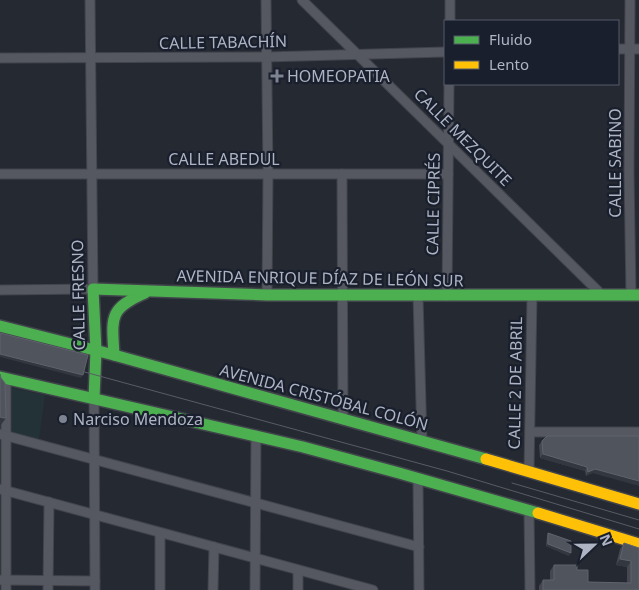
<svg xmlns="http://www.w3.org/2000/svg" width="639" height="590" font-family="'Noto Sans',sans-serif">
	<rect width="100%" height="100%" fill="#252932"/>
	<polygon fill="#223237" points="12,388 45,395 39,439 12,432"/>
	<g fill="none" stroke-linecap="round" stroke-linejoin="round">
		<g stroke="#41444b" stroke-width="11">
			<g id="street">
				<polyline points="266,0 268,174 267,295"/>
				<polyline points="302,0 602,295"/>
				<polyline points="630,0 629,172 631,295"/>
				<polyline points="450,21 450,0"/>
				<polyline points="618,49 639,49"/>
				<polyline points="0,58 266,57 445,52"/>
				<polyline points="0,174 448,174"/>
				<polyline points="342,174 343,420"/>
				<polyline points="0,290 93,289 90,0"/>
				<polyline points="418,296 422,441"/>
				<polyline points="447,296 449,84"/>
				<polyline points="6,378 6,590"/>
				<polyline points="94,398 95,590"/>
				<polyline points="530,432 639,432"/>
				<polyline points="0,434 419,547"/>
				<polyline points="529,471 532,295"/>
				<polyline points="418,478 419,590"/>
				<polyline points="0,489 373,590"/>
				<polyline points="529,510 530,590"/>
				<polyline points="0,580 95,581"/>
				<polyline points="48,590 49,502"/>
				<polyline points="160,590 160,533"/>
				<polyline points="213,590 214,547"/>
				<polyline points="255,590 256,435"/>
				<polyline points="298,590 298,570"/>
			</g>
		</g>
		<g stroke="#41444b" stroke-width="14">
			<g id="fast">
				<polyline points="0,326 114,355 486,459"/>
				<path d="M114,355C112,318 108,309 145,293"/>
				<polyline points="0,377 303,447 399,473 538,513"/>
				<polyline points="94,398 96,351 93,289 267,295 639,295"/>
			</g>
		</g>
		<g stroke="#41444b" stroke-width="14">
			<g id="slow">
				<polyline points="486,459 639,504"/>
				<polyline points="538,513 639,544"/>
			</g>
		</g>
		<use href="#street" stroke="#565861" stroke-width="9"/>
		<use href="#fast" stroke="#4caf50" stroke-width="11"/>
		<use href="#slow" stroke="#ffc107" stroke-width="11"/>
		<g stroke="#595c64" stroke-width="1">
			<polyline points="70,368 447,471 639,529"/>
			<polyline points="512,483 639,520"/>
		</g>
	</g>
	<g fill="#454851">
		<polygon points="639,436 592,473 586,476 585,471 540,458 539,445 542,441"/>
		<polygon points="548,533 569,556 546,546 547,536"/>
		<polygon points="624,543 639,548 639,590 539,590 539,586 543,580 550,580 550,571 554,565 577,570 588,582 627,583 627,567 616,565 620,549"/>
	</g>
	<g fill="#33373f">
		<polygon points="0,354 83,375 81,378 0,357"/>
		<polygon points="0,417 6,418 0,426"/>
		<polygon points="543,454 587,467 585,471 540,458"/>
		<polygon points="595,469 639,481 639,486 592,473 586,476 588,472"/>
		<polygon points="548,544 571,553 569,556 546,546"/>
		<polygon points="620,559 631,561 627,567 616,565"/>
	</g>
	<g fill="#50545d" stroke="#5f636d">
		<polygon points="0,333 88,355 83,375 0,354"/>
		<polygon points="0,374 1,378 5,383 6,418 4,418 0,417"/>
		<polygon points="547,436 639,436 639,481 595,469 588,472 587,467 543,454 542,441"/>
		<polygon points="548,533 571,541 571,553 548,544"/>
		<polygon points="624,543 639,548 639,590 543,590 543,580 554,580 554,565 577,565 577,570 588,570 588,582 631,583 631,561 620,559"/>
	</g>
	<g fill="#7e8391" stroke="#191f2c" stroke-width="2">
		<path d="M274.5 68.5h5v5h5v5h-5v5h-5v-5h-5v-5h5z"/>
		<circle cx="63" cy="419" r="5"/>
	</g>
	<g text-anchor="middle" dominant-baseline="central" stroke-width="4.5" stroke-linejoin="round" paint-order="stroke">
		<g font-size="16" fill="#aeb4c4" stroke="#191f2c">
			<text transform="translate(223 42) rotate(-1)">CALLE TABACHÍN</text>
			<text transform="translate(463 137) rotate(45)">CALLE MEZQUITE</text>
			<text x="224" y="159">CALLE ABEDUL</text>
			<text transform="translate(615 163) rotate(-90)">CALLE SABINO</text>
			<text transform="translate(433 204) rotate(-89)">CALLE CIPRÉS</text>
			<text transform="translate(320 278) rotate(1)">AVENIDA ENRIQUE DÍAZ DE LEÓN SUR</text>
			<text transform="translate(78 295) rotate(-91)">CALLE FRESNO</text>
			<text transform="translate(515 383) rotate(-89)">CALLE 2 DE ABRIL</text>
			<text transform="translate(324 397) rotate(15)">AVENIDA CRISTÓBAL COLÓN</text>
		</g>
		<g font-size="16" fill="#aeb4c4" stroke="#191f2c" text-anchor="start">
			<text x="287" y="76">HOMEOPATIA</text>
			<text x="73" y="419">Narciso Mendoza</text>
		</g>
	</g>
	<rect x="444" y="20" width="175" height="65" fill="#191f2c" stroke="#555b69"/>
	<rect x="454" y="36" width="25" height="8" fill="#4caf50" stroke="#555b69"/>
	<text x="489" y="45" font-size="15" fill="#aeb4c4">Fluido</text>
	<rect x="454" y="61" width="25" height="8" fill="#ffc107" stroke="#555b69"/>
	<text x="489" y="70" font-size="15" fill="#aeb4c4">Lento</text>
	<g transform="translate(594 545) rotate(68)" stroke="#191f2c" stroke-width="4" paint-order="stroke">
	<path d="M0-4L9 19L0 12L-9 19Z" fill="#aeb4c4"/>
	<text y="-8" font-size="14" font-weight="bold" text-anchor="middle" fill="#aeb4c4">N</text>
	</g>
</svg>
